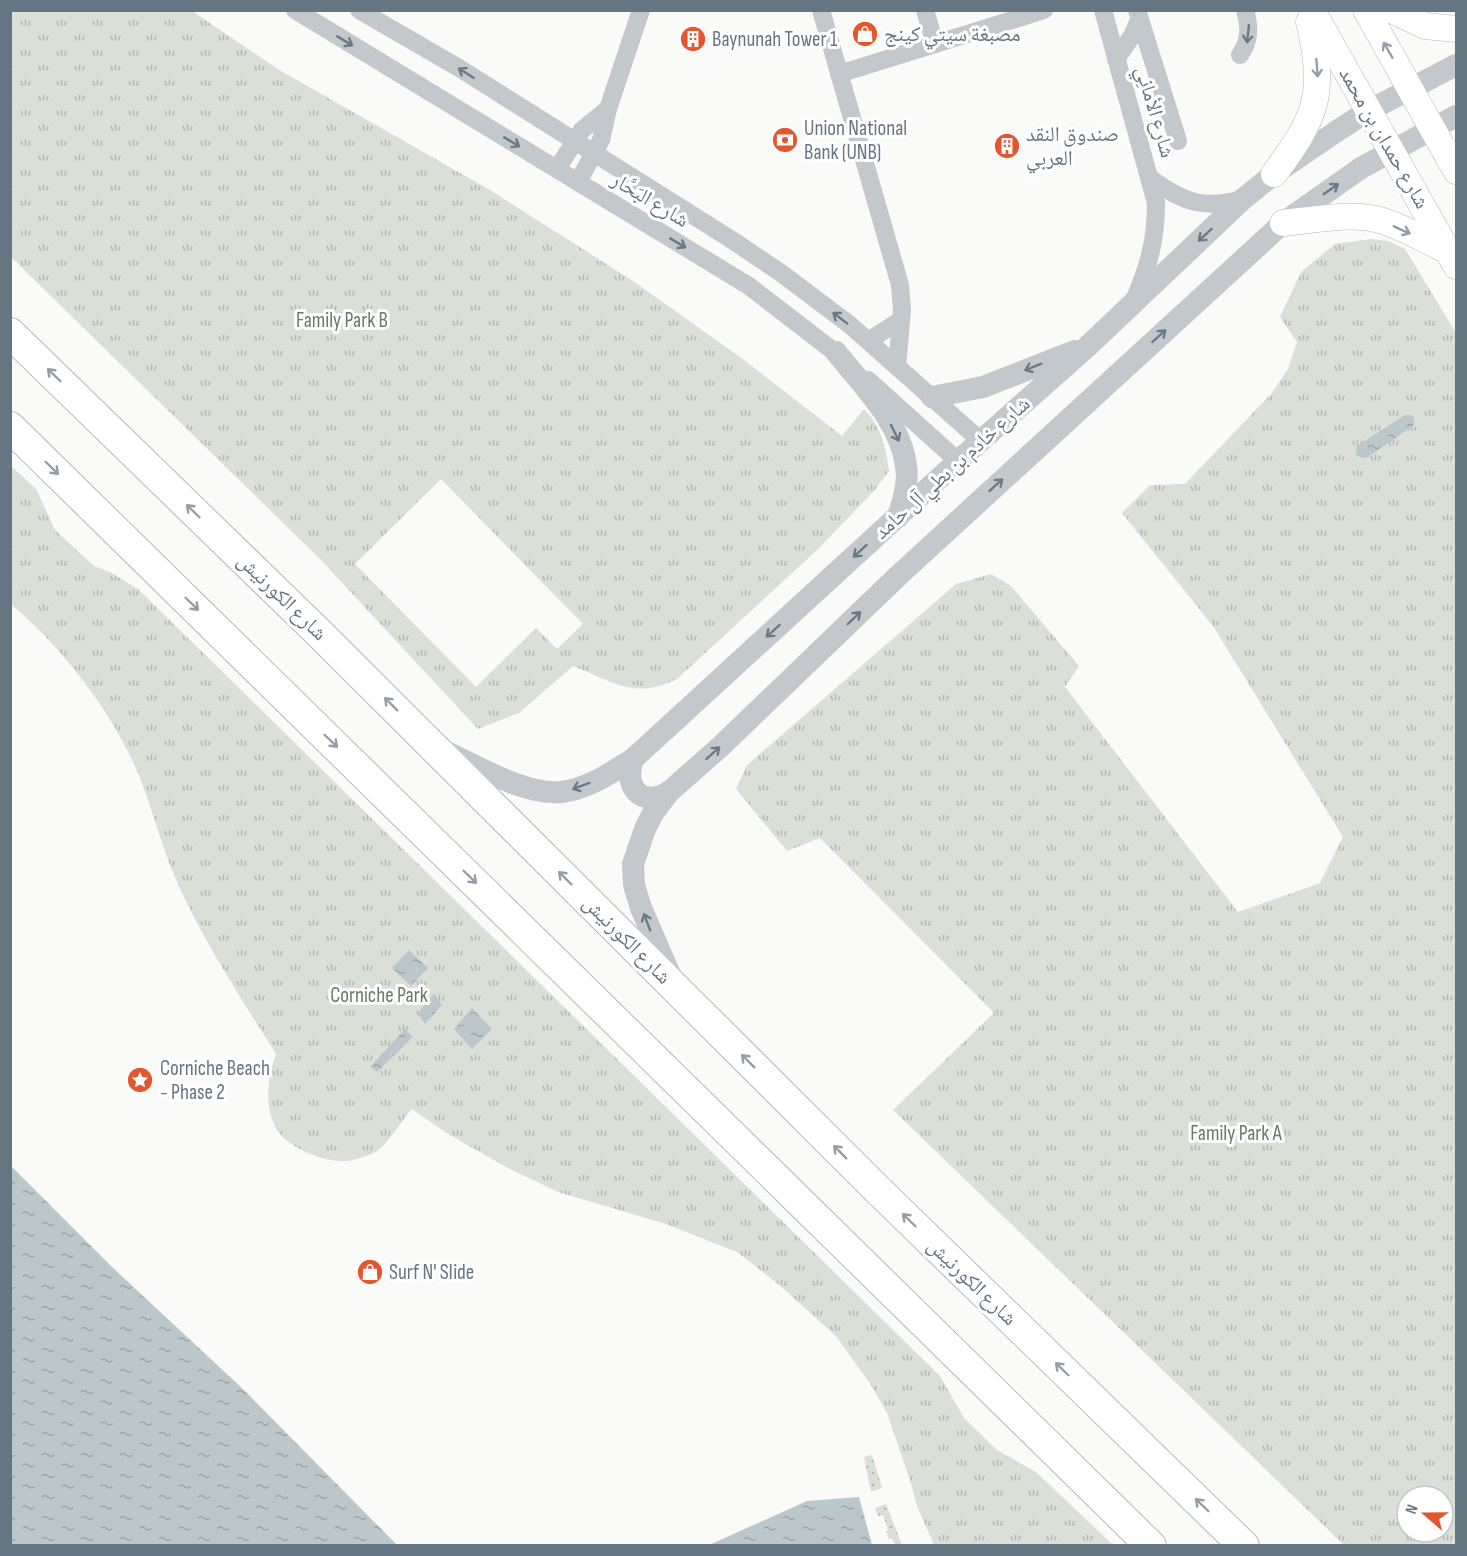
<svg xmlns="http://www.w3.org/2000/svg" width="1467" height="1556" font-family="'Sofia Sans Condensed','Noto Naskh Arabic',sans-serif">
	<defs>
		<pattern id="park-tufts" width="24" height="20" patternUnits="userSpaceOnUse" patternTransform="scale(1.5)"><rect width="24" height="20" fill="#dadfd7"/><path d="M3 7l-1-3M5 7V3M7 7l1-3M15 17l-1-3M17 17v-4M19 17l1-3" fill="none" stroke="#b4b9b4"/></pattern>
		<pattern id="garden-dots" width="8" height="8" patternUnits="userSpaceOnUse" patternTransform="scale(1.5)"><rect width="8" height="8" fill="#dadfd7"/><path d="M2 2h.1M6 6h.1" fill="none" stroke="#b4b9b4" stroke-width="1.8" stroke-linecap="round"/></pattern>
		<pattern id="water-ripples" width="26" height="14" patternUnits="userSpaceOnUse" patternTransform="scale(1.5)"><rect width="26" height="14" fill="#bbc7cb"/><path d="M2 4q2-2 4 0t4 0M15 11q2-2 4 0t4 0" fill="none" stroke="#9ca6aa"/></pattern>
	</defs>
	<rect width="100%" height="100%" fill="#fafaf8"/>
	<g fill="url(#park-tufts)" fill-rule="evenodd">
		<path d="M10,11H192L281,71L490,190L633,281L740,357L842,436L864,409C881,426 886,447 889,471L873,492L816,551L677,679C634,700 614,682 573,666L519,713L478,729L321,560L11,257ZM441,479L583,624L557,649L536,628L476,687L355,564Z"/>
		<path d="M1371,239L1388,241L1405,249L1456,333V1545H1344L893,1110L994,1013L820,838L787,851L736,789L747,765L956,584L991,574L1010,585L1079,666L1065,687L1238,912L1320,883L1343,837L1213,626L1122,513L1150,485L1185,484L1271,394L1288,369L1297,342L1280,317L1301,272L1335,244ZM1407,1496H1443V1532H1407Z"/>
		<path d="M10,465L36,489L55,530L94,566L110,572L138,589L940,1376L964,1418L997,1450L1036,1472L1113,1545H934L917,1506L910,1480L887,1413L871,1385L836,1336L778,1284L737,1252L666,1224L558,1192L508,1168L448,1134L412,1109C401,1121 392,1138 380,1149C372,1155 351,1162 341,1161C320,1161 284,1146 275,1126C264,1103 268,1077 276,1054C241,998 205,944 178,884C162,849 153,810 138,773C112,712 62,647 11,604Z"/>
	</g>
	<g fill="url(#garden-dots)">
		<polygon points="872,1455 882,1488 871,1492 864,1457"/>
		<polygon points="886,1504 902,1545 895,1545 892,1538 889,1539 886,1531 888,1530 883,1515 878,1516 875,1508"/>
	</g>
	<g fill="url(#water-ripples)">
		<polygon points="1405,415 1411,415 1414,418 1414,425 1410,428 1368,457 1364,458 1357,456 1356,450 1357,446"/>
		<polygon points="409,950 428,968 411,986 392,968"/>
		<polygon points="434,994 442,1005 425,1024 418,1013"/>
		<polygon points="472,1008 492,1029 472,1049 454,1029"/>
		<polygon points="405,1029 413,1037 377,1072 370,1067"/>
		<polygon points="11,1166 113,1268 243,1389 397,1545 11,1545"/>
		<polygon points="859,1497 872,1545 709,1545 807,1501"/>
	</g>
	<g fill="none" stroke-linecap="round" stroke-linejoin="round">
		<g stroke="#b3babf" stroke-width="27">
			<g id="secondary">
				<polyline points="1312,10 1456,266"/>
				<polyline points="1366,10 1456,171"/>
				<polyline points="1392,10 1425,26 1456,29"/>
				<path d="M1274,174C1317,116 1326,95 1309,22"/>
				<path d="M1283,223C1314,220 1350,212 1380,220C1404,227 1426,241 1448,251"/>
			</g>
		</g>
		<g stroke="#b4b9bd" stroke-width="32">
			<g id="trunk">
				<polyline points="10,333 320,634 881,1193 1244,1546"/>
				<polyline points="10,427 1151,1546"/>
			</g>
		</g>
		<g stroke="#c3c8cc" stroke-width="18">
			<polyline points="295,10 749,286 845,360"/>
			<polyline points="359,10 459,68 732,240 781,273 850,325 981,441"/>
			<polyline points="821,10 900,285 902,310 897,367"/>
			<polyline points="925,10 935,44"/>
			<path d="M1103,10L1156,203C1156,239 1149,266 1135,298"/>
			<polyline points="1137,10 1178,141"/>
			<path d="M1240,55C1250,40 1250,28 1245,10"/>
			<polyline points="1116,59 1132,36 1139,20"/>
			<polyline points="839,74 1044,10"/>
			<polyline points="557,169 582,130 608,109"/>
			<path d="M1150,178C1182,202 1204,210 1243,199"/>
			<polyline points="578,182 601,140 608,109 641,10"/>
			<polyline points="868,341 901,320"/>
			<polyline points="868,380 958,461"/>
		</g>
		<g stroke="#c3c8cc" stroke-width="22">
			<path d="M836,352C862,385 901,422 906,466C909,483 903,501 898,517"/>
			<polyline points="932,397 983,387 1075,351"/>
			<path d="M442,750C476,765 525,796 562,792C588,789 612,772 633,759L958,461L1088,346L1243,199L1274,174L1340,129L1368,111L1456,65"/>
			<path d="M633,759C623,787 641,808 669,792"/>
			<polyline points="671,977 641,908 634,885 633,864 645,829 653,813 669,792 720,747 899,575 1283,223 1361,168 1456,116"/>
		</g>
		<use href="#secondary" stroke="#fff" stroke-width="26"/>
		<use href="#trunk" stroke="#fff" stroke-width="30"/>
	</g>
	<defs><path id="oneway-shaft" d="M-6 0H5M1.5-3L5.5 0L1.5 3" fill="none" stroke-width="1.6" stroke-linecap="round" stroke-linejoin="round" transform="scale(1.5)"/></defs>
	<g stroke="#6a7a87">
		<use href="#oneway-shaft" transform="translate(1248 34) rotate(96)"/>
		<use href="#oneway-shaft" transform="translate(345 41) rotate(31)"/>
		<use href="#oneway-shaft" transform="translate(466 73) rotate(-148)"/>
		<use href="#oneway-shaft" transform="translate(512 142) rotate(31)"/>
		<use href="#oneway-shaft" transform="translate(1331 189) rotate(-35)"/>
		<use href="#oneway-shaft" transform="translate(1205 235) rotate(137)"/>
		<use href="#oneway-shaft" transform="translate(678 243) rotate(31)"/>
		<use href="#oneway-shaft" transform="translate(840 318) rotate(-143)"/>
		<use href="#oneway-shaft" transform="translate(1159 336) rotate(-42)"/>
		<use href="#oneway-shaft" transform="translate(1033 367) rotate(158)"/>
		<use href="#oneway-shaft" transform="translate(895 433) rotate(64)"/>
		<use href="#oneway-shaft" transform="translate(996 485) rotate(-42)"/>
		<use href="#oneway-shaft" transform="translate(860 551) rotate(138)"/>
		<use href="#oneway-shaft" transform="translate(854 618) rotate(-44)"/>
		<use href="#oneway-shaft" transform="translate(773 631) rotate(138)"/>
		<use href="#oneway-shaft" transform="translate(713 753) rotate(-42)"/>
		<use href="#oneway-shaft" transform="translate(581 786) rotate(160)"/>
		<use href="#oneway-shaft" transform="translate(647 922) rotate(-111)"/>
	</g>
	<g stroke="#939fa8">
		<use href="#oneway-shaft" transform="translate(1388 50) rotate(-120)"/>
		<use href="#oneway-shaft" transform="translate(1317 68) rotate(86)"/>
		<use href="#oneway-shaft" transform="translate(1402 230) rotate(24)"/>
		<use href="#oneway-shaft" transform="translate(54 375) rotate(-136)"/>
		<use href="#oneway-shaft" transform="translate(52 468) rotate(44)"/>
		<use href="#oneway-shaft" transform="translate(193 511) rotate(-136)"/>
		<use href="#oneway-shaft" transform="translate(192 604) rotate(44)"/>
		<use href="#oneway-shaft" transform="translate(391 704) rotate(-135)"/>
		<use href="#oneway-shaft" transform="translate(331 741) rotate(44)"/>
		<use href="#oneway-shaft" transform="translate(470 877) rotate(44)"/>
		<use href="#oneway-shaft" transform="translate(565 878) rotate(-135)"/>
		<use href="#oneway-shaft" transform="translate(748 1061) rotate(-135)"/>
		<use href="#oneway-shaft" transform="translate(840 1152) rotate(-135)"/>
		<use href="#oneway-shaft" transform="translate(909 1220) rotate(-136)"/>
		<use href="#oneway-shaft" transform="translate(1062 1369) rotate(-136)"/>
		<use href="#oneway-shaft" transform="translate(1202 1505) rotate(-136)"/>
	</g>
	<defs>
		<g id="shop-disc" transform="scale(1.35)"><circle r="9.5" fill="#e4572e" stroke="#fff"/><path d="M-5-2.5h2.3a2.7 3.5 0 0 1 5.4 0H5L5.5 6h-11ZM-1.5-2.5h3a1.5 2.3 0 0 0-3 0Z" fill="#fff"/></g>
		<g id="building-disc" transform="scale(1.35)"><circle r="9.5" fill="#e4572e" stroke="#fff"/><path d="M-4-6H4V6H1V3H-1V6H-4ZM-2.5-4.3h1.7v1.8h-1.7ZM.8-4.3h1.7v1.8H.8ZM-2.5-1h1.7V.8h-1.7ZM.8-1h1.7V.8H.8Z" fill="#fff"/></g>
		<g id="bank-disc" transform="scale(1.35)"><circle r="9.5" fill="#e4572e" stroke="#fff"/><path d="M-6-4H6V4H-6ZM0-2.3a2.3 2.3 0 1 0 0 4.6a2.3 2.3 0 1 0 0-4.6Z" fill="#fff"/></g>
		<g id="sight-disc" transform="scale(1.35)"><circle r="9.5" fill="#e4572e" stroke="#fff"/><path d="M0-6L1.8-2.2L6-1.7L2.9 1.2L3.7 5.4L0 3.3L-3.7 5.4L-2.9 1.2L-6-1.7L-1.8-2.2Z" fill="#fff"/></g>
	</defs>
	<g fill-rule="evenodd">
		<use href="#shop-disc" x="865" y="34"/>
		<use href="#building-disc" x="693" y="39"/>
		<use href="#bank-disc" x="785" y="140"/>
		<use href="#building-disc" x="1007" y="146"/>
		<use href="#sight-disc" x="140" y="1080"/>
		<use href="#shop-disc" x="370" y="1272"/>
	</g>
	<g text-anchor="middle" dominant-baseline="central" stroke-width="6" stroke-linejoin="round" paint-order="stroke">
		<g font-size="21" fill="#657683" stroke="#fff" text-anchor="start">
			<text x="884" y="34">مصبغة سيتي كينج</text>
			<text x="712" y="39">Baynunah Tower 1</text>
			<text x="804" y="128">Union National<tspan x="804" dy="24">Bank (UNB)</tspan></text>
			<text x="1026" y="134">صندوق النقد<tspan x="1026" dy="24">العربي</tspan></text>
			<text x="160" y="1068">Corniche Beach<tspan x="160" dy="24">- Phase 2</tspan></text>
			<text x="389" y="1272">Surf N' Slide</text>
		</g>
		<g font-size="21" fill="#657683" stroke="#fff">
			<text transform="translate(1155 112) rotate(74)">شارع الأمانِي</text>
			<text transform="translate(1384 138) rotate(60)">شارع حمدان بن محمد</text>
			<text transform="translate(650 200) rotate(31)">شارع البَحَّار</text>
			<text transform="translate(952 468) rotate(-42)">شارع خادم بن بطي آل حامد</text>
			<text transform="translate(282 597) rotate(44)">شارع الكورنيش</text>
			<text transform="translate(627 940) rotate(45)">شارع الكورنيش</text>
			<text transform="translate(972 1282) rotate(44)">شارع الكورنيش</text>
		</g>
		<g font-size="21" fill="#687a64" stroke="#fff">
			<text x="342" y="320">Family Park B</text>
			<text x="379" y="995">Corniche Park</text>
			<text x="1236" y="1133">Family Park A</text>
		</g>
	</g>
	<rect width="1467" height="1556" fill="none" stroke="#657683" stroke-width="24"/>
	<g transform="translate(1425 1514) rotate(290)"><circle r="28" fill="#ffffff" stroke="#c1c8cd" stroke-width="1.5"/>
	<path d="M0-4.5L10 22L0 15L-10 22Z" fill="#e4572e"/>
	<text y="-9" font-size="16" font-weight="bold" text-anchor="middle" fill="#657683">N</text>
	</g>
</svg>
